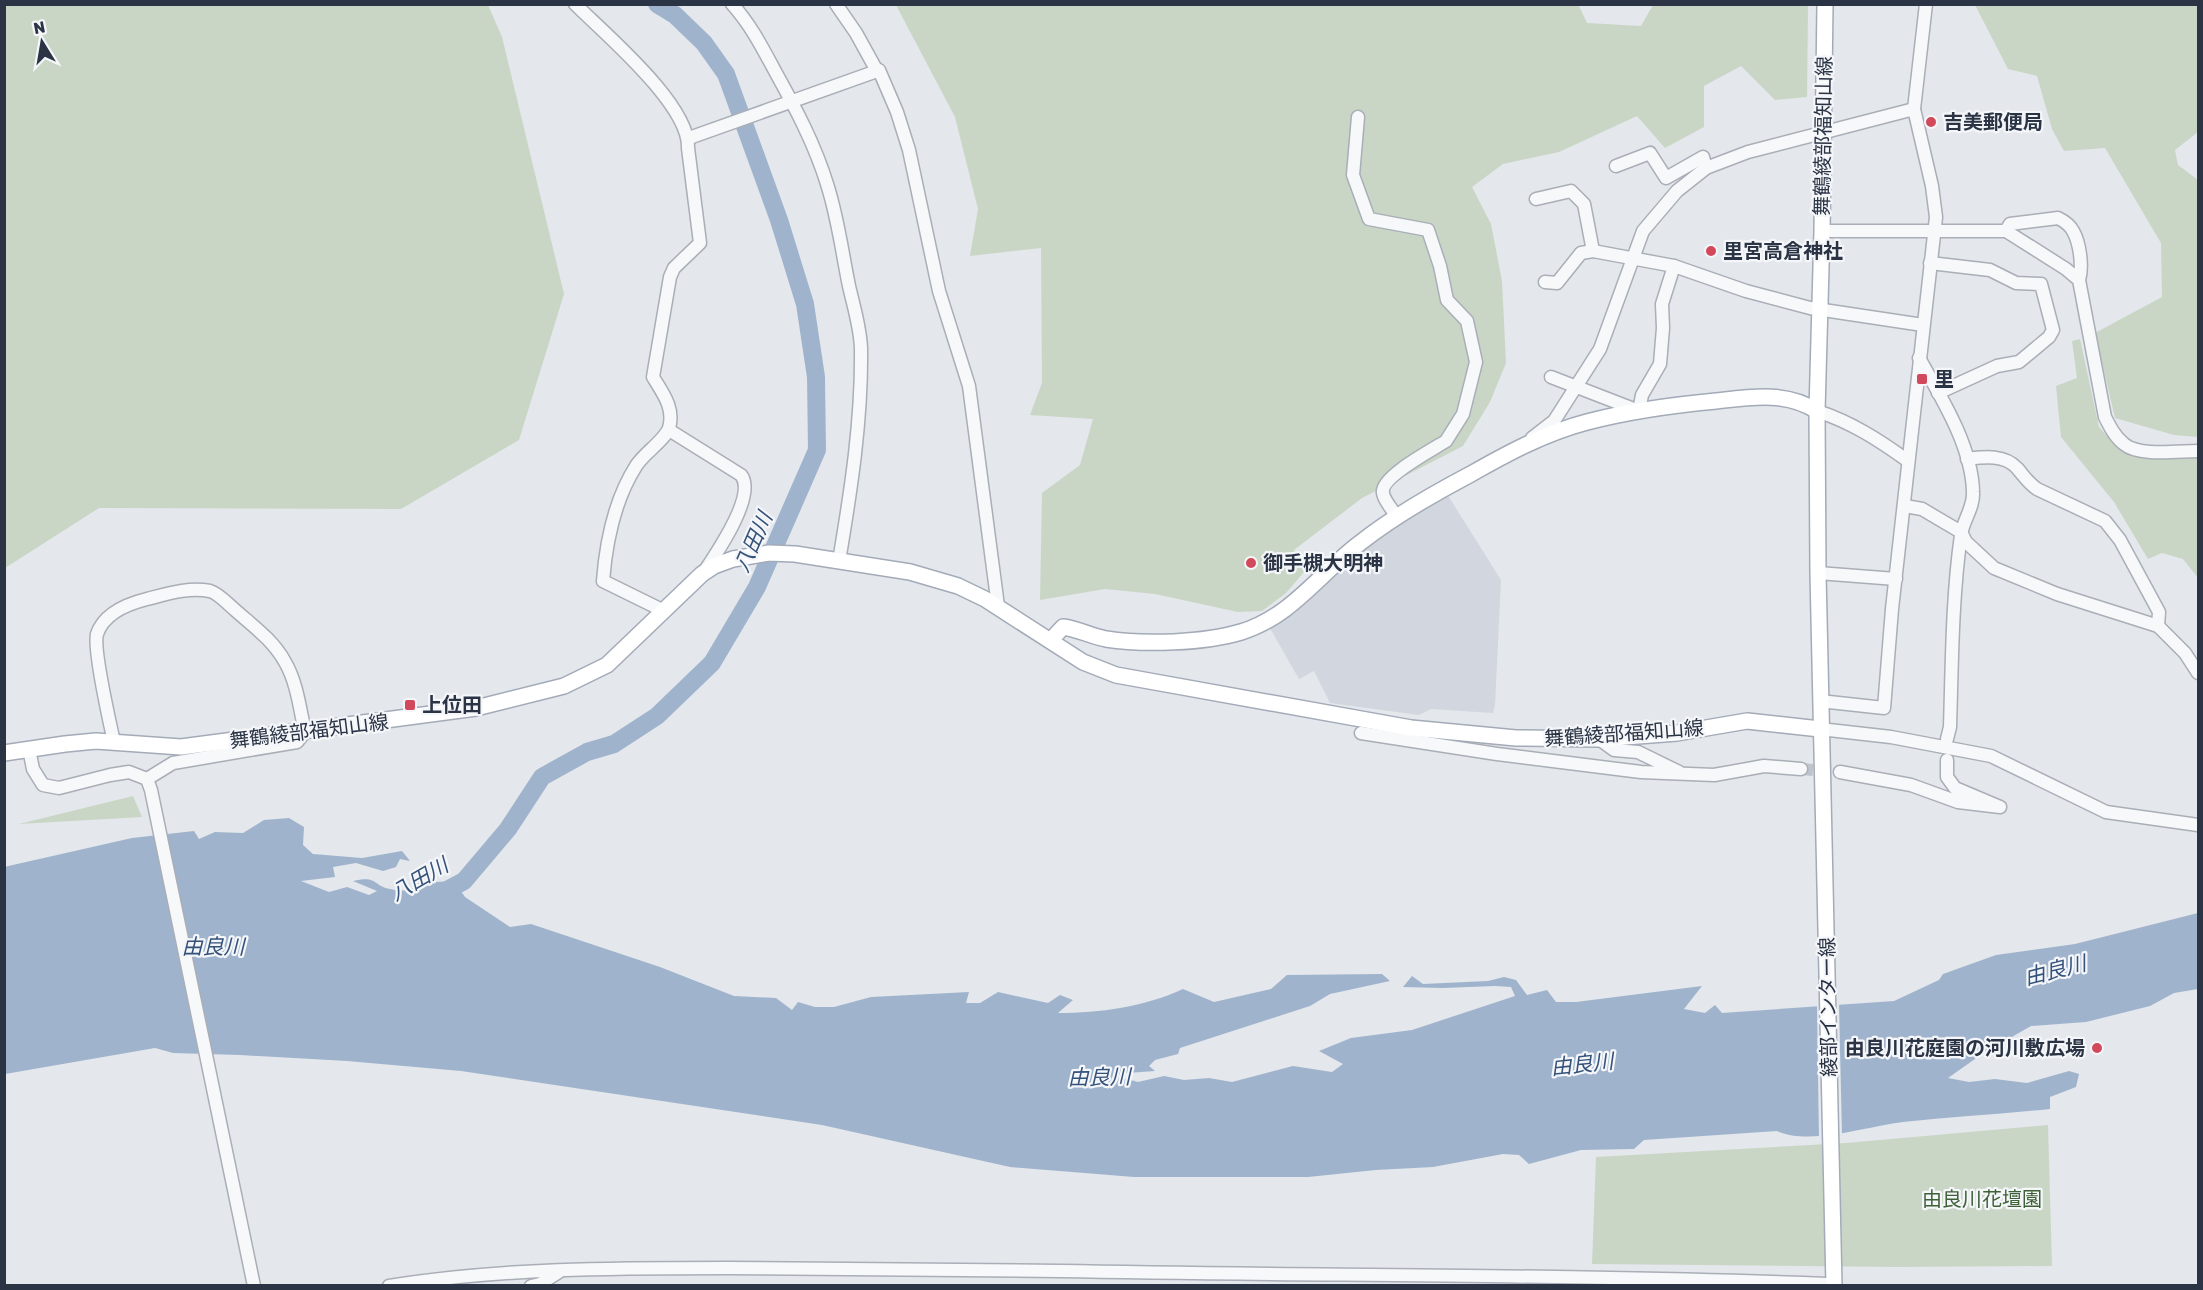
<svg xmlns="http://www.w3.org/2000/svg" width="2203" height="1290" font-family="Rubik,'Noto Sans JP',sans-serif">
	<rect width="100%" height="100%" fill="#e4e7ec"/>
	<polygon fill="#d2d6de" points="1447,494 1501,580 1495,705 1493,713 1431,709 1419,715 1330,703 1314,671 1299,679 1267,623 1359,549"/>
	<g fill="#c9d6c5">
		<polygon points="5,4 488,5 502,37 564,294 519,440 401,509 99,508 5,568"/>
		<polygon points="1578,4 1587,23 1641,26 1653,5 1808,5 1807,97 1775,100 1741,66 1704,86 1704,127 1665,148 1637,116 1559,152 1503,164 1472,187 1491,224 1502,281 1506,363 1490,402 1463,446 1362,498 1294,550 1304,572 1286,593 1262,611 1238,612 1155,594 1105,589 1040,600 1042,493 1080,465 1093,419 1030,415 1042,383 1041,248 970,256 978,209 955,117 896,5"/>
		<polygon points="1975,5 2198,5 2198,132 2175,150 2178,165 2198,180 2198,437 2174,435 2115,418 2095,333 2162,297 2161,243 2105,148 2064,151 2052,129 2037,76 2008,69"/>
		<polygon points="2080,339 2099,427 2114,444 2138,455 2198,458 2198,578 2183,559 2162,553 2148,559 2114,502 2061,437 2056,386 2077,378 2072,341"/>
		<polygon points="133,796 142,817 19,824"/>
		<polygon points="2048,1125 2052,1266 1895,1267 1592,1264 1596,1157 1846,1143"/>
	</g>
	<path fill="#9fb4cc" d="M289,818L304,827L303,845L313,854L362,858L402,851L410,861L400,859L396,867L383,871L356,863L333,867L335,877L301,881L329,892L347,887L369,895L377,891L353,881C378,875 373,886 390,889C396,891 403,890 410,891L417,883L454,881L465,897L510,927L531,924L660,967L734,996L776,998L792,1010L798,1002L815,1007H834L871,997L969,992L966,1003H980L998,992L1048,1003L1060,995L1073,1000L1058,1013C1100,1013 1144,1007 1183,989L1214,1002L1271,989L1287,975L1382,974L1390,981L1330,994L1310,1006L1180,1048L1178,1054L1155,1060L1149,1066L1155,1071L1127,1073L1116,1076L1138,1082L1164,1076L1184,1080L1209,1078L1232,1082L1293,1066L1332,1072L1343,1064L1319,1051L1351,1038L1412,1030L1515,996L1511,987L1495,986L1443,988L1403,987L1412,976L1423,984L1488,981L1504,977L1516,980L1527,995L1547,990L1556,1002H1576L1702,986L1684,1009L1705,1013L1715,1005L1722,1013L1894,1001L1939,980L1943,974L1996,955L2075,944L2198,913V989L2174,993L2150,1006L2086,1022L2031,1026L1982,1054L1948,1078L1969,1082L1995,1079L2027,1083L2069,1071L2079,1074L2076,1087L2050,1097V1109C2001,1114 1952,1117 1903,1122C1868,1126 1810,1146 1777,1131L1644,1140L1634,1149L1581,1150L1529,1164L1519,1155L1503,1154L1433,1167L1376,1170L1308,1177H1134L1010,1167L822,1125L461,1071L347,1061L240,1055L173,1053L155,1048L5,1074L4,867L132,838L194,831L199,839L215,832L243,833L264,820Z"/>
	<polygon fill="#e4e7ec" points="1839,1004 1842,1136 1819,1138 1817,1005"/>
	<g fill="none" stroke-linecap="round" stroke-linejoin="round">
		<polyline stroke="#9fb4cc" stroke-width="18" points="436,896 464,881 508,829 542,777 587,752 614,744 657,716 712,663 757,587 817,450 816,377 805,304 779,220 726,74 704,43 675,15 657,4"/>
		<polyline stroke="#bfc3cb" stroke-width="12" stroke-dasharray="12 6" stroke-linecap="butt" points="1801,769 1840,772"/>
		<g stroke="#a9aeb7" stroke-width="15">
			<g id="minor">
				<path d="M575,4C605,34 690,105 688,148L700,243L674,268L670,277L653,377C662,392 675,408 669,428C665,440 643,454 636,466C615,499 606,542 603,581L664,611"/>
				<path d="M732,4C751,25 763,49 776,73C796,109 815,145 827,184C838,218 842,252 849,286C854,308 860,326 861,348C862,420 851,490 839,561"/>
				<polyline points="836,4 856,33 877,71 879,70 897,112 909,150 939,291 969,386 998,606"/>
				<path d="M1358,117L1353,175L1369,219L1428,230L1440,266L1447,300L1467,321L1476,362L1463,414L1446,441C1432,450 1380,477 1383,493C1384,501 1393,510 1397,517"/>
				<polyline points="689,138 877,71"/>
				<polyline points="1616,166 1650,153 1666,178 1703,157 1706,168"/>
				<polyline points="1536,199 1571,191 1584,204 1593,251"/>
				<path d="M1822,231H2006L2066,269L2079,280L2105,417C2110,427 2115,437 2124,444C2139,457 2179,451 2198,451"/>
				<path d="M2006,231L2010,224L2058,218C2064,221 2070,225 2073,231C2080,243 2083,267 2079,280"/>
				<polyline points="1930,263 1990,270 2016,283 2041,284 2053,330 2049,337 2019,362 1997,366 1938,393"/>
				<polyline points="1545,282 1557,283 1581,253 1593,251 1674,266 1746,291 1810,308 1923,325"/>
				<path d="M1919,358C1941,397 1972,446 1973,492C1974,508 1963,520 1961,535C1952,598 1952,663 1950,727L1947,739"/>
				<polyline points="1551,377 1639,411 1642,395 1660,364 1663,328 1662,304 1674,266"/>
				<path d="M1817,411C1851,422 1879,440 1908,461"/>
				<path d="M669,430L741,475C757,495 716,554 704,572"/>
				<polyline points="1532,438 1554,421 1600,349 1643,231 1677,191 1706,168 1748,152 1914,109"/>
				<path d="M1967,459C1984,457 2004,454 2017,468C2024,476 2028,483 2037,489L2105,521L2120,540L2159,612L2158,626"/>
				<polyline points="1905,506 1922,509 1961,532 1966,542 1994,568 2057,594 2158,626 2185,653 2198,673"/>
				<polyline points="1818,573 1896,579"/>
				<polyline points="1829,702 1884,708 1892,609 1936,217 1932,186 1914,109 1926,4"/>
				<polyline points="1820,729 1891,737 1991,756 2106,812 2198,825"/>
				<polyline points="1361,733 1497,754 1641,772 1714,775 1764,766 1801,769"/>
				<polyline points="1599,739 1614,750 1638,752 1679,772"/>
				<path d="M114,742C110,724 93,648 97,634C104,613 127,604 147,599C167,594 188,587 210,591C218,593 228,604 235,610C253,626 273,640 285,662C297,682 300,710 305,732L297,742L173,763L147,779"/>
				<polyline points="29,749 33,769 43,785 59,788 110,775 129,772 147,779 151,790 254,1286"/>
				<polyline points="1840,772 1911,785 1958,802 2000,807 1955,788 1947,777 1947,760"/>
				<path d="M389,1286C500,1268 615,1268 728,1268C839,1268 950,1269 1060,1271C1316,1276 1571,1274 1827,1284"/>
				<polyline points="531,1286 540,1284 559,1272"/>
			</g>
		</g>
		<g stroke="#a3abb8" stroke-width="18">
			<g id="major">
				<polyline points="1825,4 1822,231 1817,411 1818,573 1834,1286"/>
				<path d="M1051,640L1063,627C1078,629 1091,636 1106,639C1144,645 1204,643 1241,632C1291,617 1320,573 1360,543C1394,516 1433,494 1471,474C1508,453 1545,433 1587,422C1629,411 1673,405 1716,401C1751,397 1786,391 1817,411"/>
				<polyline points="4,753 65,744 96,741 181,747 476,708 564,686 607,665 702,574 714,566 733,559 769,553 795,554 910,572 958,586 985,599 1083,662 1116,675 1411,728 1516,738 1599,739 1677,733 1747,721 1820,729"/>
			</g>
		</g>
		<use href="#minor" stroke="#f7f8fa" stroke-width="12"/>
		<use href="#major" stroke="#fff" stroke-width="15"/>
	</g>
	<g fill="#d1495b" stroke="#f4f6f9" stroke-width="2">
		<circle cx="1931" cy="122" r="6"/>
		<circle cx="1711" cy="251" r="6"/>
		<rect x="1916" y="373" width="12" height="12" rx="3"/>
		<circle cx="1251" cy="563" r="6"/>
		<rect x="404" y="699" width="12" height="12" rx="3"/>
		<circle cx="2097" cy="1048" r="6"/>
	</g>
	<g text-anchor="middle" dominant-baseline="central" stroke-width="4.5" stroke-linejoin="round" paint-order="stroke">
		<g font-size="20" font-weight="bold" fill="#2b3445" stroke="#f4f6f9" text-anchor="start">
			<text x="1943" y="122">吉美郵便局</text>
			<text x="1723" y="251">里宮高倉神社</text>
			<text x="1934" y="379">里</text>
			<text x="1263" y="563">御手槻大明神</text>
			<text x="422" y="705">上位田</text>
			<text x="2085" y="1048" text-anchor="end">由良川花庭園の河川敷広場</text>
		</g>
		<g font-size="20" fill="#2b3445" stroke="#f4f6f9">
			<text transform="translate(1823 136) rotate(-89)">舞鶴綾部福知山線</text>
			<text transform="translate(309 731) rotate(-7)">舞鶴綾部福知山線</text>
			<text transform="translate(1624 733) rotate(-4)">舞鶴綾部福知山線</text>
			<text transform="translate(1828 1007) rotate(-91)">綾部インター線</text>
		</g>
		<g font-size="20" fill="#3f6138" stroke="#f4f6f9">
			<text x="1982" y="1199">由良川花壇園</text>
		</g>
		<g font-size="21" font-style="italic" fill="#34527a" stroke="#f4f6f9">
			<text transform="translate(753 542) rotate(-66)">八田川</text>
			<text transform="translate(419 879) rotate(-30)">八田川</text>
			<text x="213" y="946">由良川</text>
			<text transform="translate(2055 970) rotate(-14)">由良川</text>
			<text transform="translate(1582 1064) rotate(-6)">由良川</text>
			<text transform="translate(1099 1077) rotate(-1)">由良川</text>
		</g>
	</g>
	<rect width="2203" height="1290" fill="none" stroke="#2b3445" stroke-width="12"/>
	<g transform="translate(42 42) rotate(349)" stroke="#f4f6f9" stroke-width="4.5" paint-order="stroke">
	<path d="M0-4.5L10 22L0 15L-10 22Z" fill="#2b3445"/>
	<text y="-9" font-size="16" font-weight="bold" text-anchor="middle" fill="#2b3445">N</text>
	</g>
</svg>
